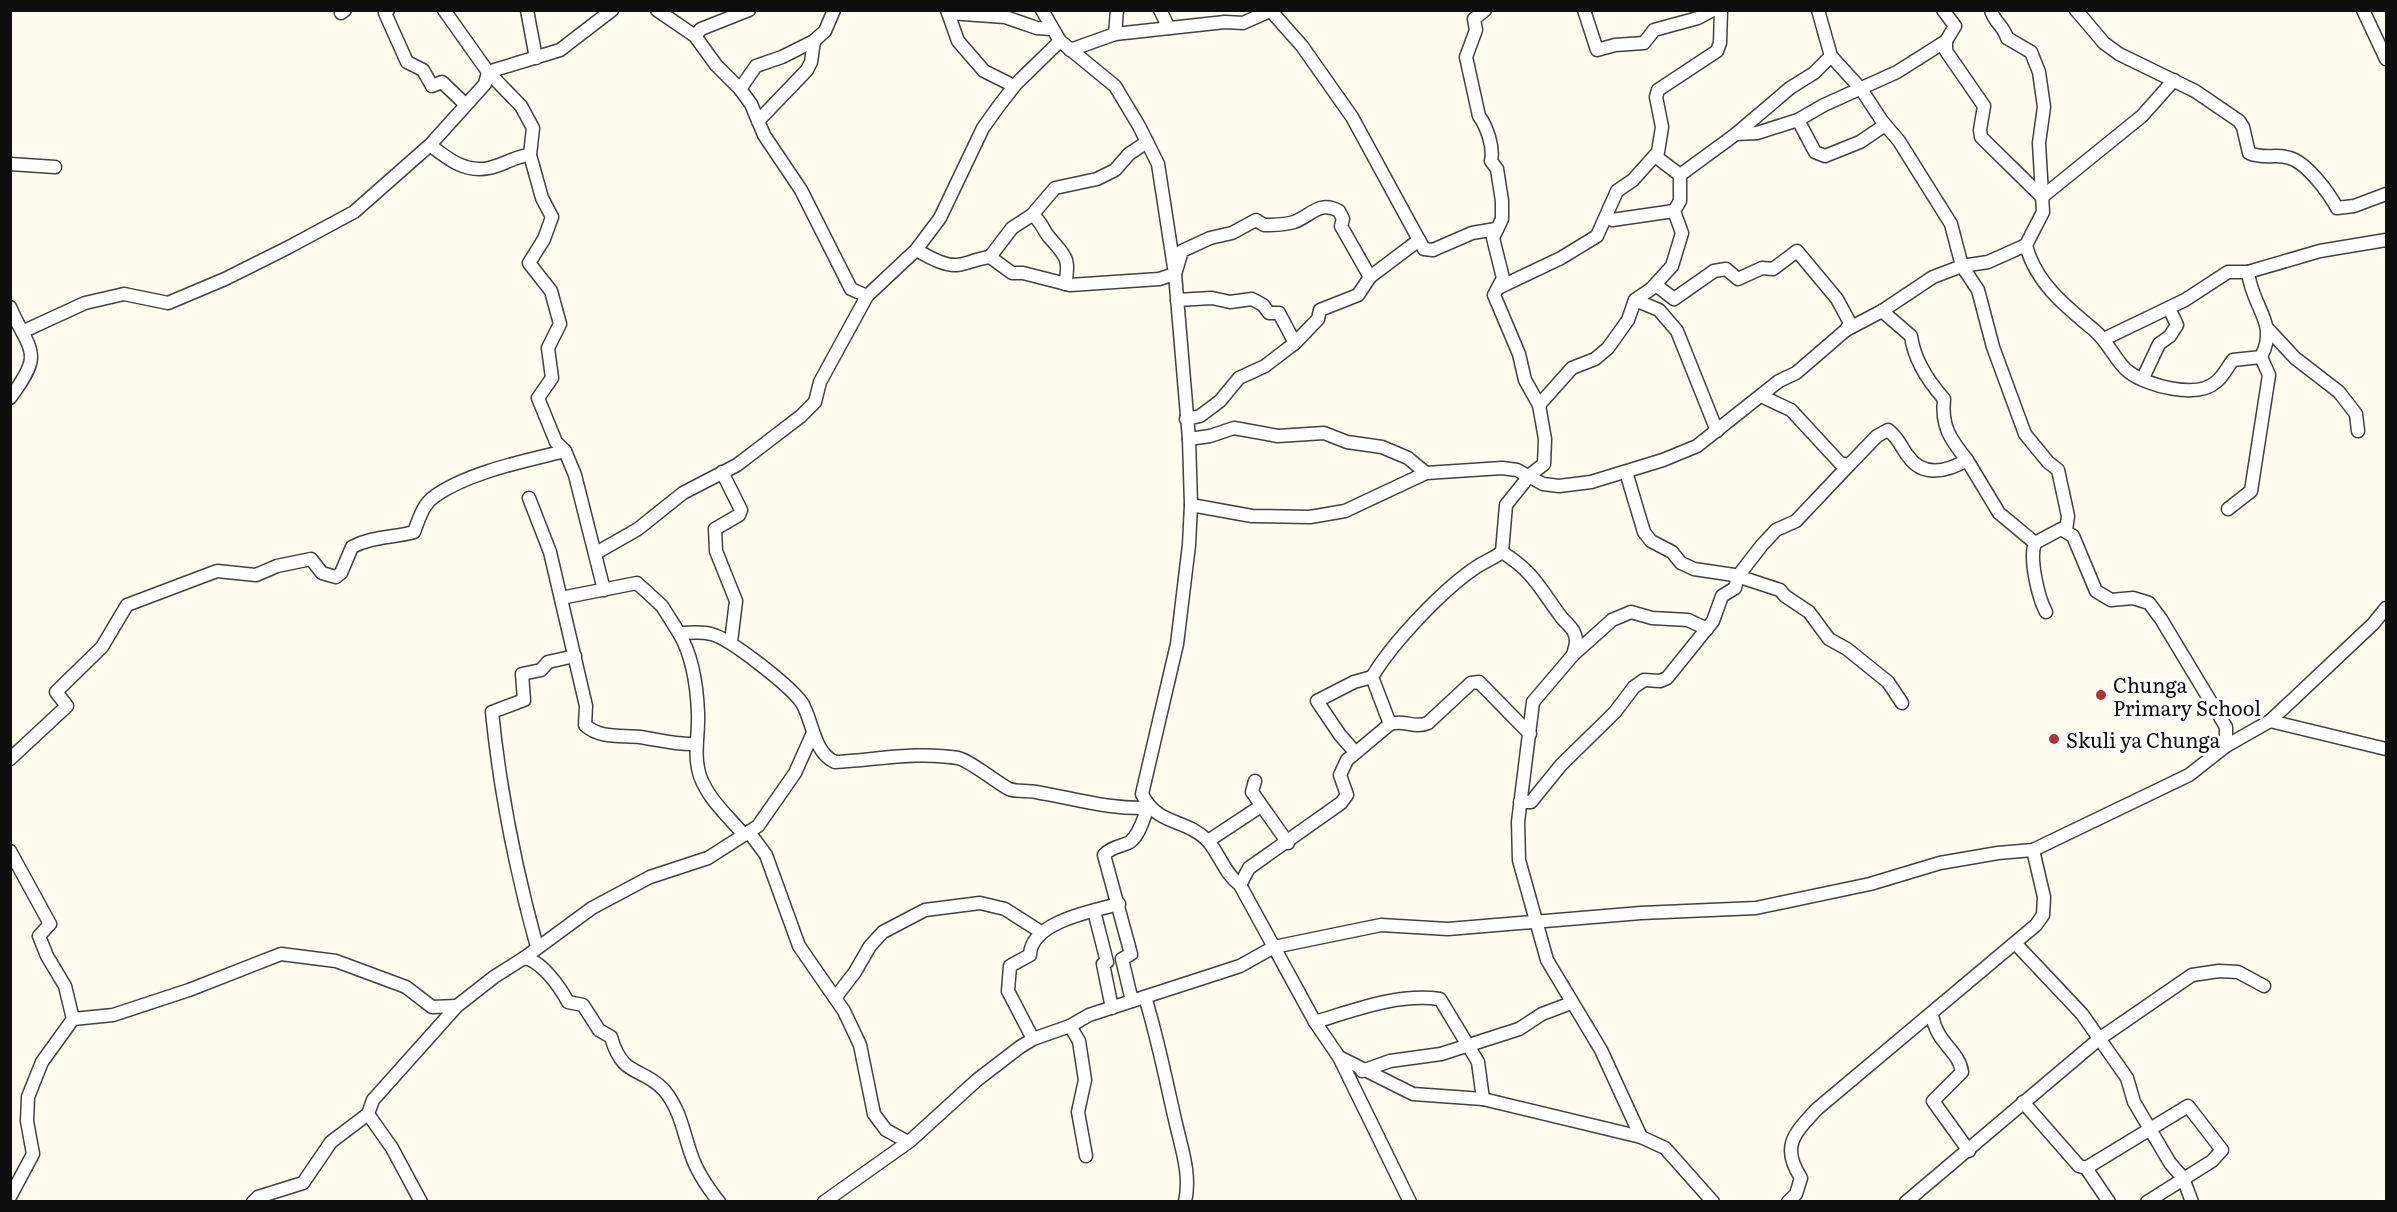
<svg xmlns="http://www.w3.org/2000/svg" width="2397" height="1212" font-family="Literata,serif">
	<rect width="100%" height="100%" fill="#fefbf1"/>
	<g fill="none" stroke-linecap="round" stroke-linejoin="round">
		<g stroke="#414141" stroke-width="15">
			<g id="minor">
				<polyline points="388,10 385,13 407,62 423,70 432,86 442,82 465,104"/>
				<polyline points="527,10 536,58"/>
				<polyline points="657,10 695,36 716,65 740,89 751,104 764,135 801,190 851,289 867,296"/>
				<polyline points="947,10 958,41 984,71 1014,86"/>
				<path d="M1042,10L1060,41L1115,86L1139,126L1158,164L1175,274L1189,439L1191,505L1189,545L1177,644L1142,794C1157,826 1186,818 1208,841C1220,855 1225,874 1240,885L1315,1022L1339,1057L1413,1094L1483,1099L1641,1137L1665,1148L1713,1202"/>
				<polyline points="1160,10 1169,28"/>
				<path d="M1485,10L1474,19L1476,30L1466,57L1479,116C1487,127 1494,147 1491,161L1497,169L1502,201V219L1493,238L1503,278L1494,295L1519,354L1525,380L1539,405L1545,439L1544,464L1530,475L1506,505L1502,552C1535,573 1540,589 1562,618C1568,625 1576,630 1576,641C1576,645 1574,651 1573,655"/>
				<polyline points="1584,10 1597,50 1615,45 1644,43 1654,30 1698,18 1713,10"/>
				<polyline points="1818,10 1831,56 1861,89 1882,121 1899,141 1951,224 1962,266 1978,290 1993,347 2025,434 2048,462 2058,470 2068,516 2066,530"/>
				<polyline points="1943,10 1955,26 1946,41 1946,51 1984,106 1980,130 1981,137 2042,197 2142,116 2174,80"/>
				<path d="M2076,10L2104,43L2119,54L2195,91L2239,121L2243,127L2249,153C2266,160 2274,153 2290,158C2307,163 2329,193 2337,208L2354,206L2386,194"/>
				<polyline points="2363,10 2386,59"/>
				<polyline points="1271,11 1302,46 1352,117 1419,240 1370,277 1358,295 1320,310 1318,319 1295,343"/>
				<polyline points="341,13 345,10"/>
				<polyline points="949,13 1005,17 1037,28 1051,29"/>
				<polyline points="1115,34 1117,10"/>
				<polyline points="695,36 701,29 749,10"/>
				<polyline points="1070,50 1115,34 1225,22 1243,23 1272,10"/>
				<polyline points="740,89 756,66 782,57 814,41 825,31 834,10"/>
				<polyline points="1798,120 1824,105 1897,72 1946,41"/>
				<polyline points="758,121 807,70 811,62 814,41"/>
				<polyline points="1736,134 1790,88 1814,73 1831,56"/>
				<path d="M430,145C448,159 465,173 489,168C504,165 515,156 530,155L533,128L521,106L488,72L444,10"/>
				<polyline points="530,155 542,198 552,217 544,239 529,263 551,291 560,324 548,348 552,378 538,398 556,442 565,451"/>
				<polyline points="10,164 55,167"/>
				<polyline points="1680,175 1736,134 1757,133 1798,120 1815,152 1825,156 1860,142 1885,125"/>
				<polyline points="1032,215 1055,188 1097,179 1115,170 1129,154 1147,142"/>
				<polyline points="1606,217 1612,220 1674,211"/>
				<polyline points="1419,240 1424,249 1433,250 1472,233 1496,229"/>
				<path d="M2026,245C2035,282 2065,306 2094,330C2108,341 2117,364 2129,372C2147,386 2197,399 2216,382C2223,377 2228,366 2233,360L2261,357L2269,375L2251,491L2228,509"/>
				<path d="M916,250C928,256 943,266 957,265C968,264 978,258 990,257L1012,273H1023L1070,285L1159,279L1175,274L1182,251L1210,238L1232,233L1256,220L1264,225C1274,225 1285,225 1294,222C1311,216 1319,200 1339,211L1343,219L1341,226L1370,277"/>
				<path d="M990,257L1012,228L1032,215C1042,221 1042,229 1049,237C1064,255 1071,257 1065,284"/>
				<polyline points="2248,272 2320,251 2386,240"/>
				<polyline points="1656,285 1674,299 1714,271 1726,269 1738,279 1762,268 1773,269 1797,251 1837,299 1850,323 1846,330"/>
				<polyline points="1498,288 1561,258 1597,236 1617,191 1633,180 1658,152 1662,127 1656,97 1658,90 1717,51 1720,43 1721,10"/>
				<polyline points="1177,300 1212,298 1230,302 1252,299 1263,305 1269,313 1279,313 1295,343 1265,366 1239,378 1220,401 1200,416 1186,419"/>
				<polyline points="1635,300 1659,310 1677,331 1717,431"/>
				<path d="M10,307C30,353 45,351 10,398"/>
				<path d="M1882,311L1911,336C1914,359 1929,382 1944,399C1941,426 1950,439 1967,460"/>
				<polyline points="2269,330 2295,358 2339,392 2356,414 2358,431"/>
				<polyline points="24,331 85,303 124,294 168,303 225,279 289,247 354,212 430,145 485,84 488,72 560,50 612,10"/>
				<path d="M2104,339L2185,300L2228,272H2248C2252,308 2279,323 2261,357"/>
				<polyline points="2143,378 2159,344 2170,336 2177,325 2169,308"/>
				<path d="M1761,396L1791,410L1840,463L1849,465L1877,436L1888,430C1898,437 1901,447 1908,456C1923,478 1948,471 1967,460L1999,513L2035,543L2061,529L2073,536L2096,591L2111,600L2133,598L2149,603L2161,619L2226,727V746"/>
				<polyline points="1539,405 1572,368 1595,359 1608,348 1628,320 1635,300 1651,289 1672,266 1682,233 1674,211 1680,201 1680,175 1655,156"/>
				<path d="M1189,439L1210,436L1234,428L1278,436L1324,433L1347,442L1382,447L1408,458L1426,473L1502,468L1517,470L1543,484L1559,486L1591,482L1663,460L1697,446L1779,381L1796,373L1846,330L1882,311L1933,277L1962,266L1988,262L2026,245L2043,212L2039,143L2044,107L2039,72L2031,52L2007,38C2004,26 1993,21 1991,10"/>
				<polyline points="722,472 741,510 739,515 715,529 716,551 736,601 731,642"/>
				<polyline points="1626,472 1644,532 1651,541 1672,552 1681,563 1694,569 1734,575 1780,590 1785,596 1809,612 1829,639 1847,649 1888,682 1902,703"/>
				<path d="M529,498L550,552L586,706L585,725C600,739 621,735 640,737C660,740 675,745 696,744"/>
				<polyline points="1191,505 1252,516 1310,517 1345,511 1426,473"/>
				<path d="M2035,543C2029,558 2038,597 2046,612"/>
				<polyline points="596,553 638,529 683,493 737,465 801,416 815,402 820,382 867,296 916,250 940,218 983,128 998,107 1015,85 1060,41"/>
				<path d="M561,598L637,583L662,606L679,633C689,633 701,631 711,634C730,638 791,687 802,703C813,721 813,752 835,762C876,760 917,751 958,758C969,760 996,782 1009,789C1016,792 1028,790 1036,792C1077,799 1106,809 1148,808"/>
				<path d="M679,633C692,655 697,687 698,713C699,735 693,755 700,776C708,799 729,817 744,835"/>
				<polyline points="2270,721 2386,749"/>
				<path d="M1390,724C1404,719 1414,729 1428,723L1471,683L1479,682L1530,734"/>
				<polyline points="1355,752 1340,735 1317,701 1354,682 1372,677"/>
				<path d="M10,759L67,706L56,692L102,647L127,605L217,571L256,575L277,566L311,559L322,573L336,577L341,573L352,547C373,536 393,538 414,532C419,519 423,504 435,496C469,472 525,461 565,451L575,475L604,590"/>
				<polyline points="1255,781 1252,792 1288,843"/>
				<polyline points="1520,802 1531,802 1561,765 1615,712 1634,687 1644,680 1660,681 1667,678 1713,621 1722,596 1735,588 1738,576 1762,545 1776,530 1796,521 1849,465"/>
				<polyline points="749,832 766,855 799,946 844,1011 860,1045 874,1114 886,1130 908,1142"/>
				<polyline points="1208,841 1261,806"/>
				<polyline points="10,851 50,924 39,936 47,956 65,986 73,1019 42,1062 28,1097 27,1121 33,1154 10,1197"/>
				<path d="M1240,885L1249,868L1341,803L1347,795L1340,775L1347,760L1390,724L1372,677C1393,642 1444,588 1478,566C1486,561 1494,558 1502,552"/>
				<polyline points="1094,911 1107,962 1103,964 1112,1008"/>
				<polyline points="2015,943 2082,1014 2127,1078 2134,1102 2170,1163 2183,1178 2192,1202"/>
				<path d="M537,947C516,871 500,791 492,712L524,700L522,674L541,670L548,662L575,656"/>
				<path d="M524,958C541,960 560,987 568,1002L583,1005L599,1030L611,1037C623,1079 642,1066 664,1090C680,1109 683,1131 691,1154C696,1170 708,1188 719,1202"/>
				<path d="M1145,997C1158,1039 1166,1081 1176,1124C1182,1150 1191,1175 1185,1202"/>
				<polyline points="835,998 855,972 870,946 883,932 925,910 980,903 1005,909 1041,932"/>
				<path d="M1132,1001L1122,959L1131,954L1104,855C1112,846 1121,847 1130,842C1140,834 1143,819 1148,808"/>
				<path d="M1932,1014C1936,1044 1959,1050 1962,1072L1933,1101L1969,1151"/>
				<polyline points="73,1019 113,1015 189,990 281,954 336,961 406,987 432,1007 457,1006"/>
				<path d="M1315,1022C1355,1010 1397,993 1440,999L1478,1062L1483,1099"/>
				<polyline points="1070,1026 1079,1041 1085,1080 1078,1112 1086,1156"/>
				<path d="M1033,1039L1008,991L1010,966L1030,955C1031,922 1092,911 1119,904"/>
				<polyline points="1339,1057 1410,1202"/>
				<polyline points="1362,1071 1390,1061 1441,1054 1519,1029 1542,1014 1571,1003"/>
				<polyline points="2023,1102 2079,1166 2086,1168 2109,1202"/>
				<polyline points="368,1114 392,1148 421,1202"/>
				<polyline points="1641,1137 1601,1050 1547,960 1519,860 1518,822 1533,702 1573,655 1612,620 1631,612 1652,618 1688,620 1707,629"/>
				<polyline points="2086,1168 2188,1106 2222,1150 2212,1161 2147,1202"/>
				<polyline points="253,1202 258,1197 303,1183 331,1142 368,1114 373,1100 457,1006 494,977 524,958 592,908 650,877 708,858 758,826 795,773 812,735"/>
				<polyline points="824,1202 910,1141 977,1080 1020,1047 1033,1039 1070,1026 1089,1015 1240,966 1274,947 1381,925 1448,929 1641,913 1756,908 1870,884 1940,863 1998,853 2033,850 2189,775 2226,746 2270,721 2373,624 2386,608"/>
				<path d="M1788,1202L1796,1194L1801,1178C1780,1146 1795,1133 1817,1109L2036,925L2043,915L2044,897L2033,850"/>
				<polyline points="1906,1202 2099,1039 2192,975 2219,971 2238,972 2264,986"/>
			</g>
		</g>
		<use href="#minor" stroke="#fff" stroke-width="12"/>
	</g>
	<g fill="#b1333c" stroke="#fff" stroke-width="2">
		<circle cx="2101" cy="695" r="6"/>
		<circle cx="2054" cy="739" r="6"/>
	</g>
	<g text-anchor="middle" dominant-baseline="central" stroke-width="6" stroke-linejoin="round" paint-order="stroke">
		<g font-size="20" fill="#0e0e0e" stroke="#fff" text-anchor="start">
			<text x="2113" y="684">Chunga<tspan x="2113" dy="23">Primary School</tspan></text>
			<text x="2066" y="739">Skuli ya Chunga</text>
		</g>
	</g>
	<rect width="2397" height="1212" fill="none" stroke="#0e0e0e" stroke-width="24"/>
</svg>
